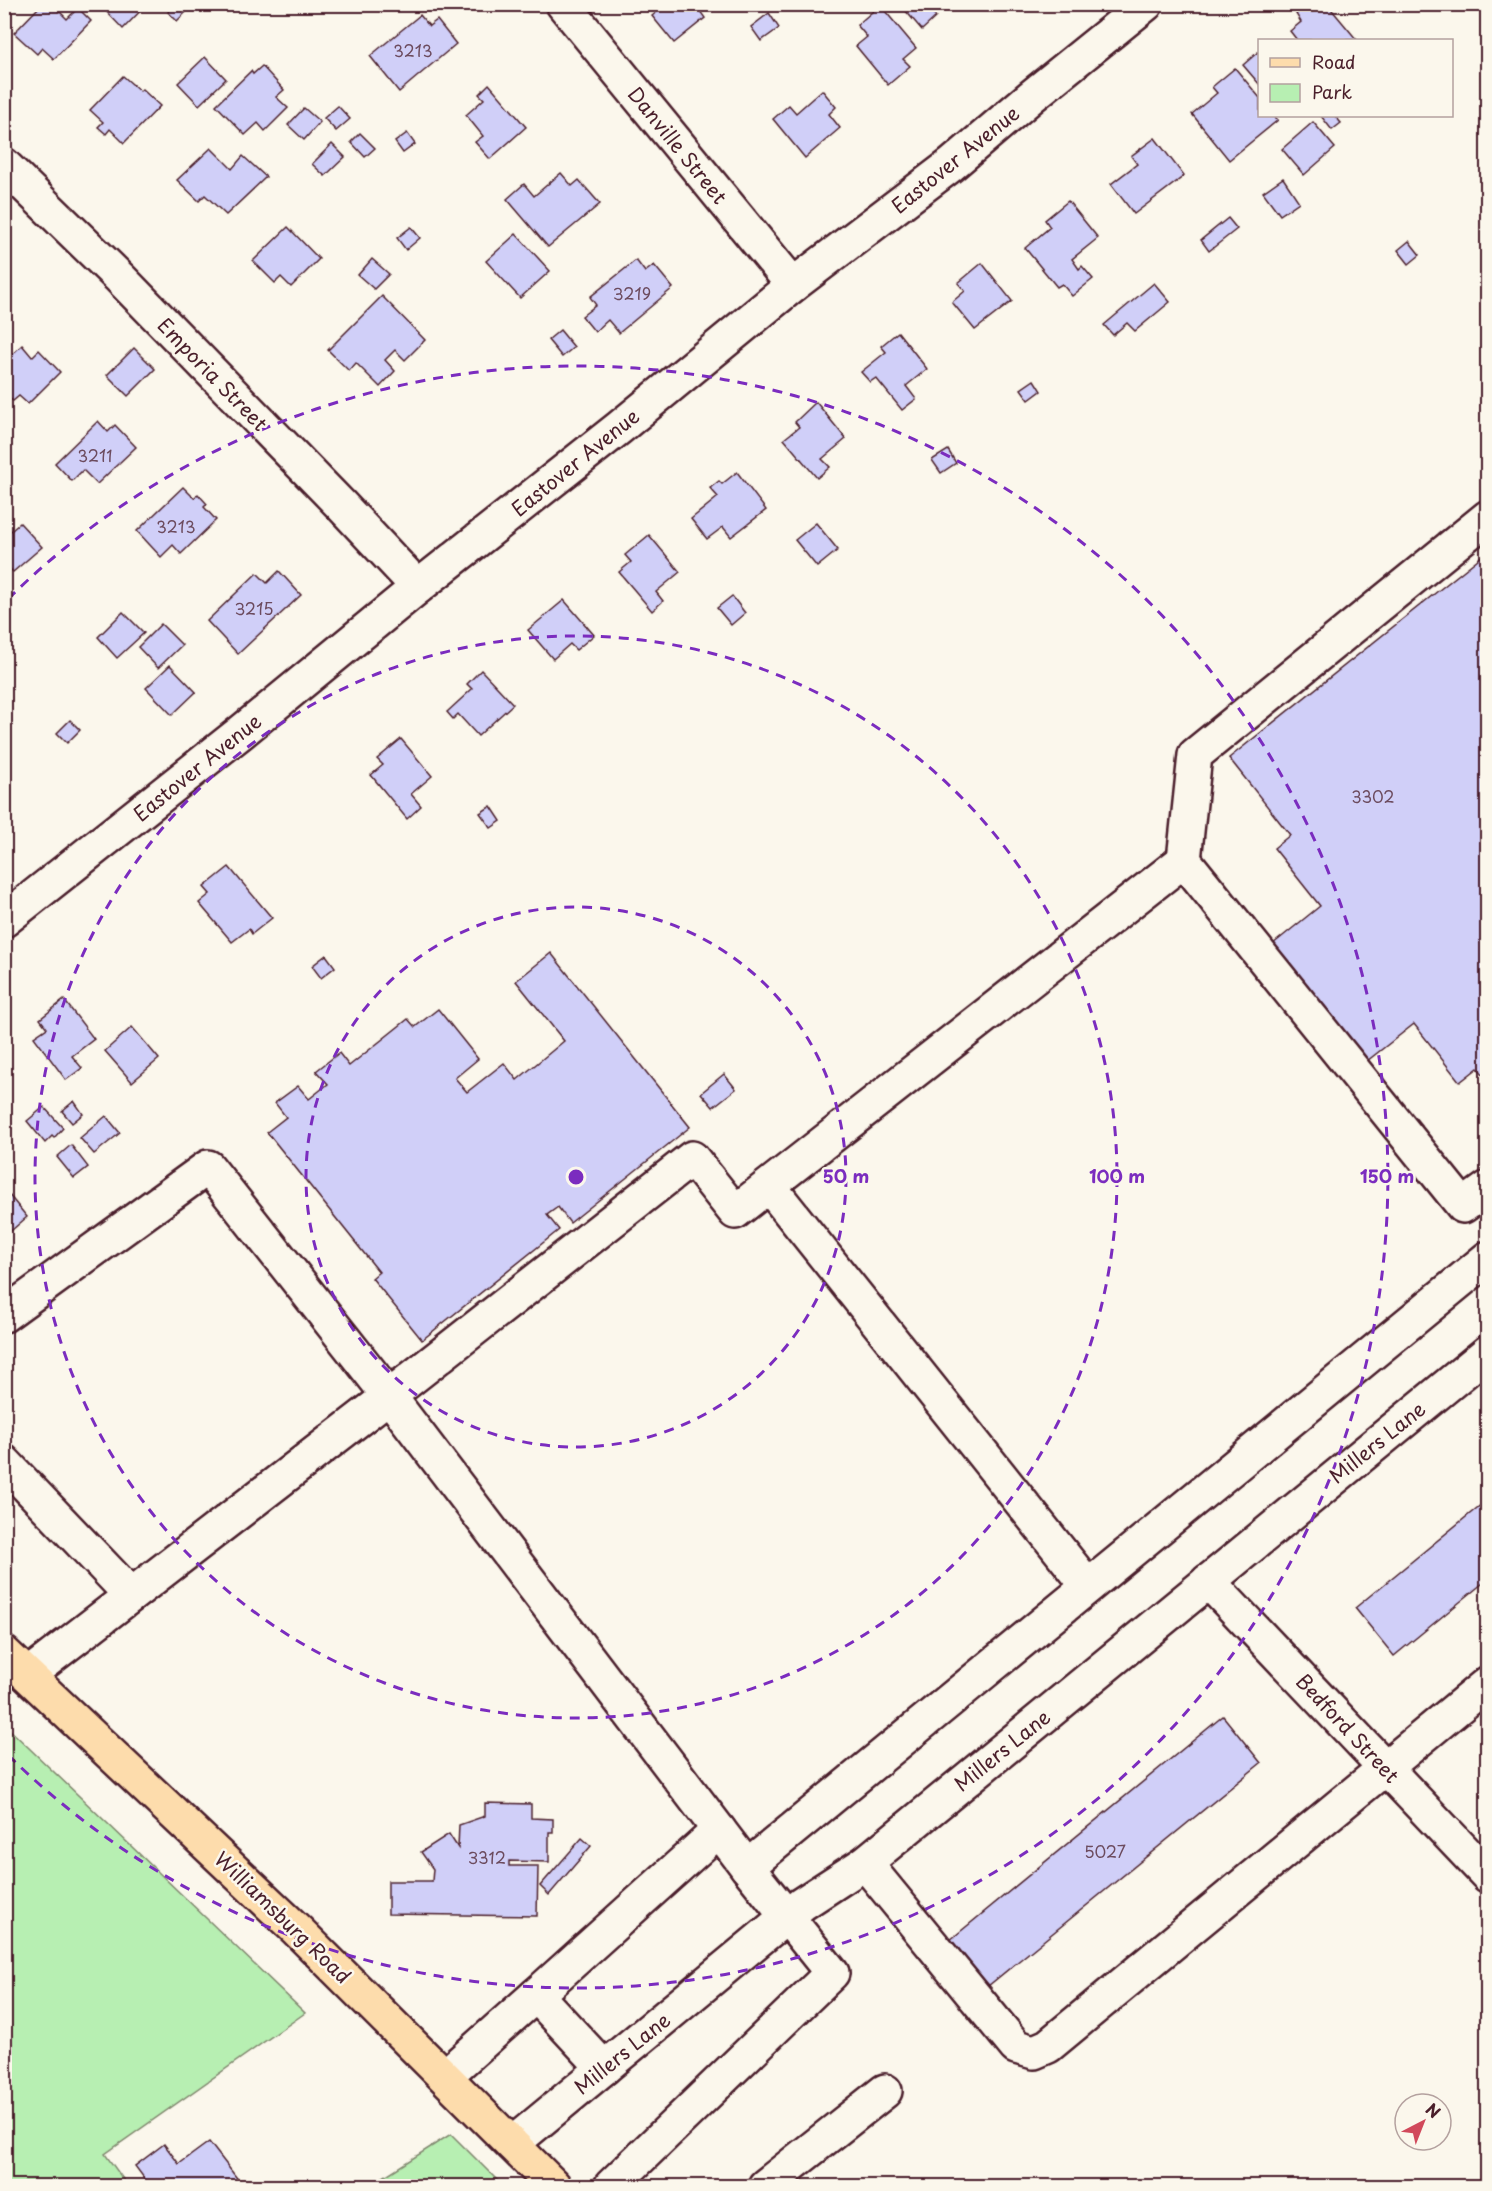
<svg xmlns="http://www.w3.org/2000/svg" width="1492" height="2191" font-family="'Playpen Sans',sans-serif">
	<rect width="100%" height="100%" fill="#fbf7ec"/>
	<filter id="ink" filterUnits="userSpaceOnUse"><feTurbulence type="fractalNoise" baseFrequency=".0167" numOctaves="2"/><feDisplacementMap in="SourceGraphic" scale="12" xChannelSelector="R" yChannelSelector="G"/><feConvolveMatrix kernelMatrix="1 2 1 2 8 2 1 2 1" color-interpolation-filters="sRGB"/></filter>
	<g filter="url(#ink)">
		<g fill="#b7efb2" stroke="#80876e" stroke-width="1.5">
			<polygon points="4,1724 305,2013 105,2154 128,2186 5,2186"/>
			<polygon points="451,2134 503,2186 369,2186"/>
		</g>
		<g fill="#d0cff8" stroke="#4a1f2b" stroke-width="1.5">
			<polygon points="42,4 52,4 67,19 78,8 91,21 54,59 42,48 37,54 14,33"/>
			<polygon points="104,4 147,4 123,29 102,7"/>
			<polygon points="176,4 194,4 177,21 168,12"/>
			<polygon points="666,4 695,4 705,18 674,43 652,16"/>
			<polygon points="912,4 925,4 936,17 922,30 905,10"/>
			<polygon points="1308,4 1327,4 1357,40 1297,40 1290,31 1301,22 1296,14"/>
			<polygon points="880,5 916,48 903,59 910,66 888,85 856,46 867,37 857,25"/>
			<polygon points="769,13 779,28 761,41 751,27"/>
			<polygon points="420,15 429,26 437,20 456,44 399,92 370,56"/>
			<polygon points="1258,52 1260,54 1260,85 1243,65"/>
			<polygon points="205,57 226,79 199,105 178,83"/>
			<polygon points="262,66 284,90 276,97 288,108 265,131 258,123 245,135 216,105 251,71 253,74"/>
			<polygon points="1235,68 1260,98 1260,116 1274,116 1278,120 1229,160 1192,114 1217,93 1212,87"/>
			<polygon points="123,76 140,91 142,89 160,106 124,143 110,129 106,134 98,127 103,122 90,110"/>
			<polygon points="489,84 526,127 490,159 475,142 483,136 466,115 484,99 479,94"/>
			<polygon points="822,90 836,107 829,114 840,128 805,158 773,119 789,105 796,113"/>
			<polygon points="338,106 350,119 336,131 324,118"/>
			<polygon points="304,108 320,122 304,140 288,125"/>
			<polygon points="1321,116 1335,116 1341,123 1332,130"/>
			<polygon points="1313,122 1335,148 1304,175 1282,149"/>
			<polygon points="360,133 375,148 365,157 351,142"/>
			<polygon points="407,133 415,144 403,153 395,142"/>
			<polygon points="1155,138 1184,176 1134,214 1111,184 1137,164 1131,156"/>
			<polygon points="332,144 345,157 325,176 312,164"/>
			<polygon points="211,148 232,169 243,156 266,177 226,215 205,195 199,201 177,180"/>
			<polygon points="561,173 572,186 579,180 600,204 548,247 507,199 524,184 534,196"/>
			<polygon points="1283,178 1299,202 1280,215 1263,192"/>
			<polygon points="1068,201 1098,238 1072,259 1079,269 1082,266 1093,279 1072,296 1062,284 1057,287 1025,248 1050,227 1045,220"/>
			<polygon points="1228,218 1237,229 1209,251 1201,240"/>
			<polygon points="288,227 319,259 291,287 281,277 275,283 253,261"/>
			<polygon points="411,227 420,238 406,250 397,238"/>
			<polygon points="516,234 550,271 520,298 486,261"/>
			<polygon points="1409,241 1420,255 1409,264 1398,250"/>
			<polygon points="372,259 389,274 374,289 358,275"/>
			<polygon points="636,260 645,272 654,265 673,288 619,333 608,320 595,332 582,316 596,305 590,297"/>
			<polygon points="982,263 1012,301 975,330 952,302 965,291 958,283"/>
			<polygon points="1154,283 1170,302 1135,331 1127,323 1113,335 1104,325"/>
			<polygon points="382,296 425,340 405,360 395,350 385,360 395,371 380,387 356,363 349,371 328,350"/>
			<polygon points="560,330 574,347 562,357 548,340"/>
			<polygon points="898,332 927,369 906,386 916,399 902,410 876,378 870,382 861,372 886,352 881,346"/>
			<polygon points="22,345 32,357 39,350 60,372 28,404 19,396 13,401 4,394 4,362"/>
			<polygon points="134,348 155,369 128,396 107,375"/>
			<polygon points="1034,380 1041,391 1029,400 1021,389"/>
			<polygon points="816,402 846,439 822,459 830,467 817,478 784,439 799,427 795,422"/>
			<polygon points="98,421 108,432 115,425 136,447 97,484 83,470 72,481 55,463"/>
			<polygon points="948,450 956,463 941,473 932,460"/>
			<polygon points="737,472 766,510 731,537 723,527 707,539 691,519 718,497 710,488 719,481 722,484"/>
			<polygon points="183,487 194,498 198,494 207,504 204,507 216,520 181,554 173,545 161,557 137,531"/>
			<polygon points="20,523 42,547 13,572 4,563 4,550 7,548 4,545 4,537"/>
			<polygon points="816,523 838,550 817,567 795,540"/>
			<polygon points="649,535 680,572 656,592 663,601 652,611 619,572 631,562 625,555"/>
			<polygon points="1488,551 1488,1080 1478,1068 1460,1082 1414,1024 1367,1061 1273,944 1320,906 1274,848 1290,835 1229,758"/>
			<polygon points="279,571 301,595 238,654 207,621 257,573 267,583"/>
			<polygon points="732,596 745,613 731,625 717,608"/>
			<polygon points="564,600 594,635 576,650 570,644 553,659 528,630"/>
			<polygon points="123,612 144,633 117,658 98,637"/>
			<polygon points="161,624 182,645 158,668 138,647"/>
			<polygon points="170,665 196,692 172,715 146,688"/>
			<polygon points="481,670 513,704 478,736 458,714 453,719 447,712 472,689 467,684"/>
			<polygon points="70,720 80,730 67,743 57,733"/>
			<polygon points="401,739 432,776 411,794 421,806 407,819 371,775 383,765 377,759"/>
			<polygon points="491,806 501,821 491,828 480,813"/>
			<polygon points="229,867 272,918 252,934 249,929 232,942 199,903 210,894 204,887"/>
			<polygon points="551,953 690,1127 570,1223 558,1207 547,1215 559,1230 422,1340 372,1278 379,1272 267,1132 286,1117 275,1103 298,1086 309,1099 328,1084 316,1071 339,1053 349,1066 408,1019 415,1027 438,1009 478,1059 455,1078 467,1092 504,1063 517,1080 564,1041 516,981"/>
			<polygon points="326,955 335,967 321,978 312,966"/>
			<polygon points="64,1000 94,1039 72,1056 82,1068 66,1080 34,1037 47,1028 40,1019"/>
			<polygon points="132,1027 159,1059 132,1082 105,1051"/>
			<polygon points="724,1074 736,1089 713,1107 701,1093"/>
			<polygon points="74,1101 83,1114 72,1123 62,1111"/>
			<polygon points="44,1107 63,1128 54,1138 52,1136 45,1143 27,1121"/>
			<polygon points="106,1116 120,1133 94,1154 80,1138"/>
			<polygon points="71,1145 88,1167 74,1178 57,1157"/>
			<polygon points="4,1189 27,1217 5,1236 4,1236"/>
			<polygon points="1488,1499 1488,1579 1394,1656 1355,1608"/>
			<polygon points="1223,1716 1261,1763 988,1986 950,1940"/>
			<polygon points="485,1803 531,1804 531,1818 553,1819 553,1832 549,1832 549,1862 509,1861 509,1866 538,1866 537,1916 388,1914 388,1881 432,1881 433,1869 421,1852 449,1834 458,1848 459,1825 485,1816"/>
			<polygon points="582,1838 591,1846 549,1895 540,1886"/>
			<polygon points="209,2142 243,2186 150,2186 135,2166 164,2144 179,2164"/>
		</g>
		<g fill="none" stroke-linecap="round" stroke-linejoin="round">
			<g stroke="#4a1f2b" stroke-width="38">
				<g id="minor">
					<polyline points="563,4 793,285"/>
					<polyline points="4,165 120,278 341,505 418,587"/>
					<polyline points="1184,860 1195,755 1488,517"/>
					<polyline points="4,920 240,733 418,587 619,428 793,285 951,165 1032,96 1146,4"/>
					<polyline points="769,1186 1088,1586"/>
					<polyline points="4,1315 208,1167 389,1396 747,1867 832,1973 611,2186"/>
					<polyline points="4,1462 131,1595"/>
					<polyline points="1208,1581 1488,1876"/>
					<polyline points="28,1675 389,1396 692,1158 735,1212 1184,860 1463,1206 1488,1188"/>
					<polyline points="865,1863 1016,2047 1034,2052 1048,2046 1488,1683"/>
					<polyline points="747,1867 1488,1258"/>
					<polyline points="536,1995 719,1830"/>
					<polyline points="445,2076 536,1995 604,2068"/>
					<polyline points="512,2144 802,1904 865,1863 1488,1352"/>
					<polyline points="765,2186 885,2091"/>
				</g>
			</g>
			<g stroke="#4a1f2b" stroke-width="38">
				<polyline id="major" points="4,1653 297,1930 554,2186"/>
			</g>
			<use href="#minor" stroke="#fbf7ec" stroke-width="33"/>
			<use href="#major" stroke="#fddcac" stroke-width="33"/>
		</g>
	</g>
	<g fill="none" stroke="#7b2cbf" stroke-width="3" stroke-dasharray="10 8">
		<circle cx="576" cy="1177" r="270"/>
		<circle cx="576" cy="1177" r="541"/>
		<path d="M8 599A811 811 0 1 1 8 1755"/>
	</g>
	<g text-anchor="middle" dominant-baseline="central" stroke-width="5" stroke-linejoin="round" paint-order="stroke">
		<g font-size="16" fill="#6c4b5e">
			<text x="413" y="50">3213</text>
			<text x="632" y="293">3219</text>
			<text x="95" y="455">3211</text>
			<text x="176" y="526">3213</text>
			<text x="254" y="608">3215</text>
			<text x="1373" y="796">3302</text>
			<text x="1105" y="1851">5027</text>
			<text x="487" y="1857">3312</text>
		</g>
		<g font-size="20" fill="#4a1f2b" stroke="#fbf7ec">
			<text transform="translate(678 145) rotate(51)">Danville Street</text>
			<text transform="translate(955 159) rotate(-39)">Eastover Avenue</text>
			<text transform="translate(213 374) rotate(46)">Emporia Street</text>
			<text transform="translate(575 462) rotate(-39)">Eastover Avenue</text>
			<text transform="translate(197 767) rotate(-39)">Eastover Avenue</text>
			<text transform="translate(1377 1442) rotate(-39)">Millers Lane</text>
			<text transform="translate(1348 1728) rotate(47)">Bedford Street</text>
			<text transform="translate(1002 1750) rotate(-39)">Millers Lane</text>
			<text transform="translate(283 1917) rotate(44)">Williamsburg Road</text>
			<text transform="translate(622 2053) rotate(-39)">Millers Lane</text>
		</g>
	</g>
	<circle cx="576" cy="1177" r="9" fill="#7b2cbf" stroke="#fbf7ec" stroke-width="3"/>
	<g font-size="18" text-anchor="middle" font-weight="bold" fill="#7b2cbf" stroke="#fbf7ec" stroke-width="5" stroke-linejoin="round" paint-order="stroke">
		<text x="846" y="1183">50 m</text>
		<text x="1117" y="1183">100 m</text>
		<text x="1387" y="1183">150 m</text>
	</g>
	<rect width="1492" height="2191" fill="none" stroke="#fbf7ec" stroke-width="24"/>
	<rect x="12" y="12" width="1468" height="2167" fill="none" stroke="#4a1f2b" stroke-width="2" filter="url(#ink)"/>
	<rect x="1258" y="39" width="195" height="78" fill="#fbf7ec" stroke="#b4a19f" stroke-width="1.5"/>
	<rect x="1270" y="58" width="30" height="9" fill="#fddcac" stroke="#b4a19f" stroke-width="1.5"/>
	<text x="1312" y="69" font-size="18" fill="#4a1f2b">Road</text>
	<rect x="1270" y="84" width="30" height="18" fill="#b7efb2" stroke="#b4a19f" stroke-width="1.5"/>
	<text x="1312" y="99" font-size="18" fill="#4a1f2b">Park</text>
	<g transform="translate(1423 2122) rotate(42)"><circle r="28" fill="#fbf7ec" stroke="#b4a19f" stroke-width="1.5"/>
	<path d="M0-4.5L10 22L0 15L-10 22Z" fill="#d1495b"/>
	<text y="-9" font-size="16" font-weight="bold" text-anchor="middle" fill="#4a1f2b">N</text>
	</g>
</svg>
